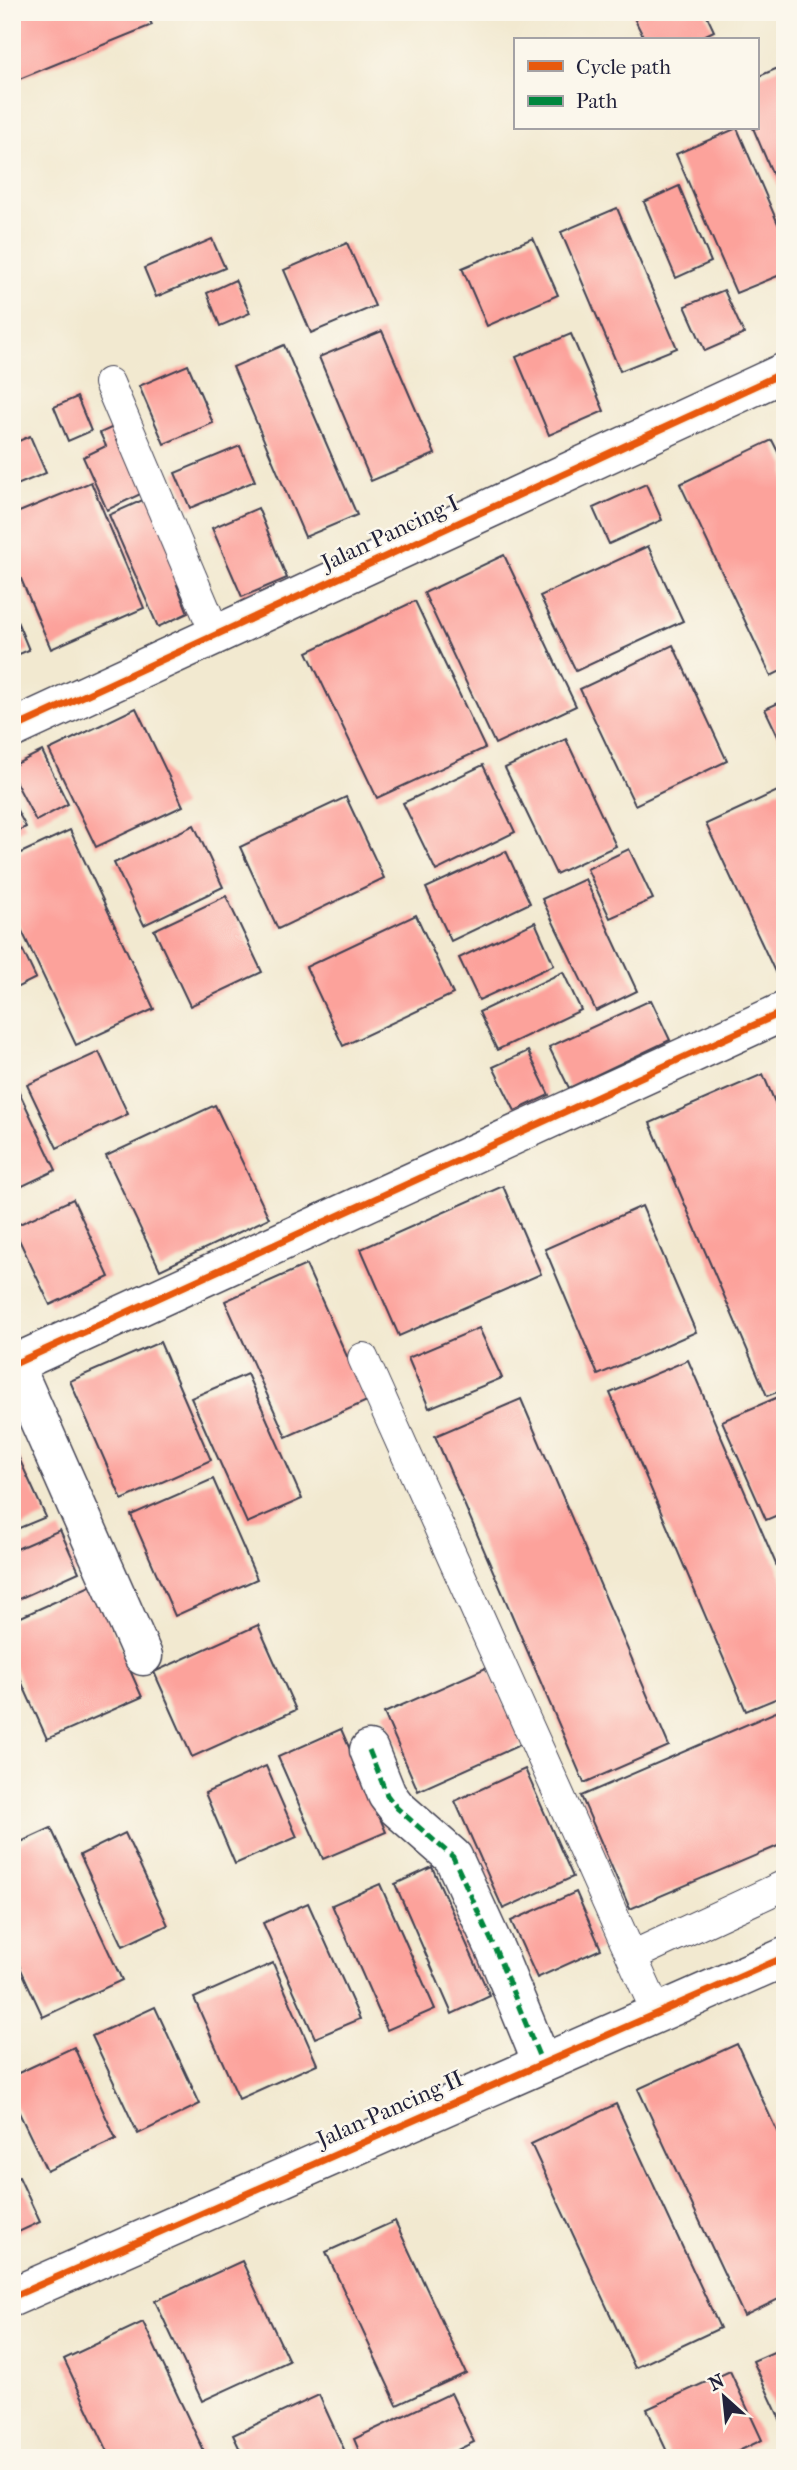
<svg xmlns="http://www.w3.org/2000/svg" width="797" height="2470" font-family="'IM FELL French Canon',serif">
	<rect width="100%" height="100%" fill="#fbf7ec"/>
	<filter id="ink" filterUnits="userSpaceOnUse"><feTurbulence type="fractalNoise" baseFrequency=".0143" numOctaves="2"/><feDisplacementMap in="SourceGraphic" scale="14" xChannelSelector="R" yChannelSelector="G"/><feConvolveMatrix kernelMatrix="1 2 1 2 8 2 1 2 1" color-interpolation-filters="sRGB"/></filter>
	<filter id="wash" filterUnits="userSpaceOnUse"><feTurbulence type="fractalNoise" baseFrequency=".00686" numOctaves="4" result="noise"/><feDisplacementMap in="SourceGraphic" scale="28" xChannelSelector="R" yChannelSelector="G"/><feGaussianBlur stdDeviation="1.57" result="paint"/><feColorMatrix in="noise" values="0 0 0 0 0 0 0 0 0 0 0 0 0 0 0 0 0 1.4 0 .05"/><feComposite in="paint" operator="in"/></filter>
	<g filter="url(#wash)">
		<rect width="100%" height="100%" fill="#f2e9d0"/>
		<g id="blocks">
			<g fill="#fca29b">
				<polygon points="12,12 146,12 152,25 12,82"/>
				<polygon points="631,12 705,12 714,31 695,40 645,40"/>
				<polygon points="785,65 785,203 753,128 757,128 757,77"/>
				<polygon points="737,128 785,240 785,273 736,293 676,154"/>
				<polygon points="679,186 711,262 676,278 644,202"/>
				<polygon points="617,208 677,348 620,371 561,232"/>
				<polygon points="533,238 558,295 487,326 462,268"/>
				<polygon points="212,239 225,268 156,297 144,268"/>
				<polygon points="347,243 375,306 311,333 284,270"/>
				<polygon points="235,280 250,313 220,326 207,293"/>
				<polygon points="724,290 744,334 705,351 685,306"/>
				<polygon points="382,331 435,454 371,481 319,357"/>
				<polygon points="571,334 604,411 549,435 516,357"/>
				<polygon points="284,345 357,515 305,537 233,367"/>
				<polygon points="188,365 213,423 164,444 139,386"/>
				<polygon points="77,397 91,431 68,441 54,407"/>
				<polygon points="122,423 151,489 107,510 83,457 106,446 100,433"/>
				<polygon points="30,436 46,473 12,487 12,444"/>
				<polygon points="772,440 785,466 785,669 771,676 680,484"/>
				<polygon points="240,446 255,481 190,508 175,473"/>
				<polygon points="91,482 144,608 51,649 12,558 12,515"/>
				<polygon points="646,484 662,520 609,544 593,508"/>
				<polygon points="154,495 191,579 177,585 188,613 158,627 109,515"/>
				<polygon points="258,508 287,578 242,597 212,528"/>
				<polygon points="648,546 683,621 576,671 540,596"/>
				<polygon points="504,555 576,706 495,744 424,593"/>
				<polygon points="415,601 485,748 377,798 307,652"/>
				<polygon points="12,609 29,650 12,657"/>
				<polygon points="673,645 727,761 635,805 580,689"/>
				<polygon points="785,700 785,751 765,709"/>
				<polygon points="136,708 183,806 96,847 49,750"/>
				<polygon points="566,739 616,846 556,874 505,768"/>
				<polygon points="42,751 68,804 36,821 12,775 12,766"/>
				<polygon points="483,765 515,832 436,871 403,803"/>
				<polygon points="784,788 785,968 775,972 706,824"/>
				<polygon points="346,797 384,878 278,929 240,847"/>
				<polygon points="12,801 26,827 12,834"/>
				<polygon points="194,825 223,887 144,925 114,863"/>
				<polygon points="70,830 154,1009 76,1045 12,910 12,857"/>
				<polygon points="629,849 653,899 610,918 587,869"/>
				<polygon points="506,851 530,903 451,941 426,888"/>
				<polygon points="585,879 637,991 596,1011 542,899"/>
				<polygon points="226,896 262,972 190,1006 154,930"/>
				<polygon points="416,915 453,994 343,1046 306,967"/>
				<polygon points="535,922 554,965 479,1000 459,958"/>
				<polygon points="12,928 36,978 12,990"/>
				<polygon points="563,972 581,1010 497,1050 479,1012"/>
				<polygon points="651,1000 670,1040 569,1088 549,1047"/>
				<polygon points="528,1051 549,1095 515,1111 493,1067"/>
				<polygon points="99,1052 128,1114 57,1148 27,1085"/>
				<polygon points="763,1074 785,1126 785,1389 767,1396 650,1123"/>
				<polygon points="12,1077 56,1170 12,1191"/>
				<polygon points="215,1105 269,1218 160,1270 106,1156"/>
				<polygon points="503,1186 541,1274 399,1336 361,1249"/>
				<polygon points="73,1199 109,1277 50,1305 13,1227"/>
				<polygon points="642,1206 696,1332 598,1375 545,1249"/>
				<polygon points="306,1265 367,1401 286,1437 225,1301"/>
				<polygon points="479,1328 502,1378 429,1408 408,1358"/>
				<polygon points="160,1342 211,1460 122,1500 70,1381"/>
				<polygon points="688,1360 785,1585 785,1695 746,1711 610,1393"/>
				<polygon points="247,1374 302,1499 247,1523 191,1398"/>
				<polygon points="785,1394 785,1512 766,1520 722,1421"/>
				<polygon points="521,1399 669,1746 584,1783 435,1436"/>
				<polygon points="12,1443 46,1517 12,1531"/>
				<polygon points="213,1479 257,1579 175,1616 131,1515"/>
				<polygon points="60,1530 79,1572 12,1602 12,1551"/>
				<polygon points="92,1585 142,1697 47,1739 12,1661 12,1621"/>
				<polygon points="258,1625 296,1710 192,1757 154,1672"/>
				<polygon points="488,1667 522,1744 418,1791 384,1713"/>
				<polygon points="785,1708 785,1843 630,1909 581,1796"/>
				<polygon points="341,1729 386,1832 323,1859 278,1757"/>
				<polygon points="266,1766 297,1837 235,1864 205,1793"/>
				<polygon points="525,1769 573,1877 503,1909 455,1801"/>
				<polygon points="51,1828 122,1980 43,2017 12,1950 12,1846"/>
				<polygon points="125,1833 168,1925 123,1946 80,1855"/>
				<polygon points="432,1867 490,1996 452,2014 395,1884"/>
				<polygon points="380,1884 435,2009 387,2030 332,1905"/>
				<polygon points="576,1892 601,1949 537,1978 511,1921"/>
				<polygon points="308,1903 360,2019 315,2038 263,1923"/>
				<polygon points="273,1963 317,2064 239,2099 194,1998"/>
				<polygon points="155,2007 200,2104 138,2134 92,2036"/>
				<polygon points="737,2044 785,2149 785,2296 744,2316 638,2089"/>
				<polygon points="74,2047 116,2139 47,2171 12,2098 12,2076"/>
				<polygon points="616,2104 720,2328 635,2368 531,2144"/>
				<polygon points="19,2177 40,2222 12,2235 12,2181"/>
				<polygon points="395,2221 466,2373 397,2405 326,2252"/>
				<polygon points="242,2261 289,2361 202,2401 155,2301"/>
				<polygon points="143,2322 207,2458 111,2458 64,2359"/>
				<polygon points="785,2347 785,2430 753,2361"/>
				<polygon points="730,2371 762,2440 724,2458 670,2458 647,2409"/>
				<polygon points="451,2393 474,2442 441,2458 362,2458 354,2439"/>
				<polygon points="319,2395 348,2458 244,2458 233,2435"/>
			</g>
		</g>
	</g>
	<g filter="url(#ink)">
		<use href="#blocks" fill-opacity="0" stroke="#414051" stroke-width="2"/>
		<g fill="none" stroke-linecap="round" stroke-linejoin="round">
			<g stroke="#414051" stroke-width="32">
				<g id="service">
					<polyline points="109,383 216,635"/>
					<polyline points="363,1358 657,2013"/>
					<polyline points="632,1956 785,1885"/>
				</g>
			</g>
			<g stroke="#414051" stroke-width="41">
				<g id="minor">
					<polyline points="12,729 785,372"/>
					<polyline points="14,1364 143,1656"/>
					<polyline points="12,1365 785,1011"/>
					<polyline points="369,1750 387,1795 397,1808 453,1857 496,1951 542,2063"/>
					<polyline points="12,2297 785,1957"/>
				</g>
			</g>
			<use href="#service" stroke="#fff" stroke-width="30"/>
			<use href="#minor" stroke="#fff" stroke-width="38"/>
			<polyline stroke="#00873e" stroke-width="5" stroke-dasharray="10 5" stroke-linecap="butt" points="369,1750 387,1795 397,1808 453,1857 496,1951 542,2063"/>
			<g stroke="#fbf7ec" stroke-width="11">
				<g id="cycleway">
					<polyline points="12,729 785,372"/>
					<polyline points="12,1365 785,1011"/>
					<polyline points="12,2297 785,1957"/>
				</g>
			</g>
			<use href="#cycleway" stroke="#e8590c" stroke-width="7"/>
		</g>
	</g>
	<g text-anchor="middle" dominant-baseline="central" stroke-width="5" stroke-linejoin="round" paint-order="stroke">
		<g font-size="23" fill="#22223b" stroke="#fbf7ec">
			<text transform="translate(390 533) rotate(-25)">Jalan Pancing I</text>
			<text transform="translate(390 2109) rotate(-24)">Jalan Pancing II</text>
		</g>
	</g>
	<rect width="797" height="2470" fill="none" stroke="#fbf7ec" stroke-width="42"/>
	<rect x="514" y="38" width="245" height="91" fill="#fbf7ec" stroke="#a4a2a5" stroke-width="2"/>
	<rect x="528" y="61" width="35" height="10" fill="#e8590c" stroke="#a4a2a5" stroke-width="2"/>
	<text x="576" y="74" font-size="21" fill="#22223b">Cycle path</text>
	<rect x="528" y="96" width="35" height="10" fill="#00873e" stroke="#a4a2a5" stroke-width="2"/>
	<text x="576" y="108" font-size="21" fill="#22223b">Path</text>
	<g transform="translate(724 2397) rotate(333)" stroke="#fbf7ec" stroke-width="5" paint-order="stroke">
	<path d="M0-5L12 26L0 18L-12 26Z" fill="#22223b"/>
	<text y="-10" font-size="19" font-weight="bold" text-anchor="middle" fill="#22223b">N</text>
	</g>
</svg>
